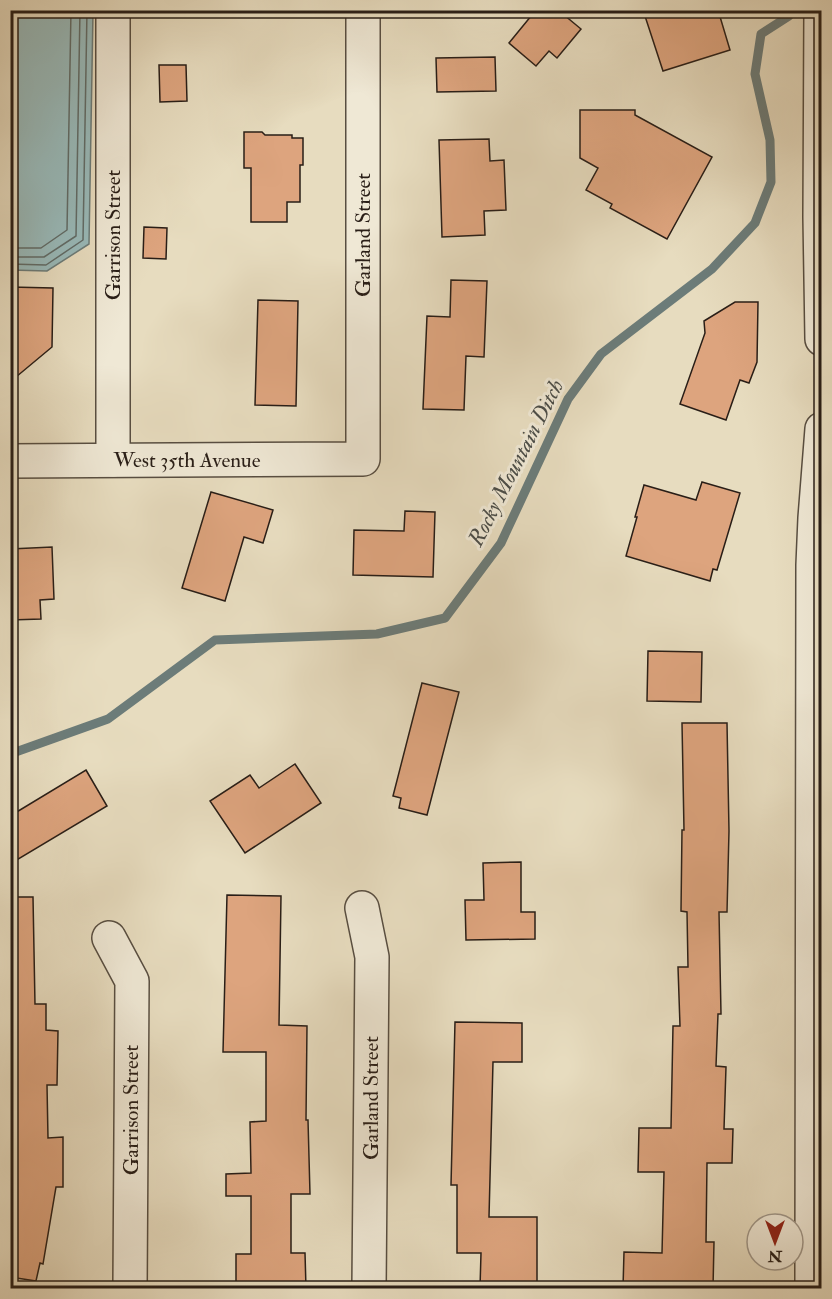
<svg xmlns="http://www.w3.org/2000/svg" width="832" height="1299" font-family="'IM FELL Double Pica',serif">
	<rect width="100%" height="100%" fill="#e7dcbf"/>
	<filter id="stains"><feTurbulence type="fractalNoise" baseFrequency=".00333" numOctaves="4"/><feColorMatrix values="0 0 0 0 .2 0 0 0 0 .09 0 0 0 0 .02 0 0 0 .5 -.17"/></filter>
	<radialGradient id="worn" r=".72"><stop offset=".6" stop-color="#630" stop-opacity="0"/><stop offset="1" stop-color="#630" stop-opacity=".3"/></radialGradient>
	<polygon fill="#99baba" stroke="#6c7c79" stroke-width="1.5" points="11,10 93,11 89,244 47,271 11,270"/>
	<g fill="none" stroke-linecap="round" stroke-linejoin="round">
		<g stroke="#616c68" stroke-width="1.5">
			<polyline points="10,248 41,248 67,230 71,10"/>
			<polyline points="10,257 44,257 76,236 80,10"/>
			<polyline points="10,264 46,265 83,240 87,10"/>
		</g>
		<polyline stroke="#6c7c79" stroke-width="9" points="10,754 108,719 215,640 377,634 445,618 501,543 568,399 601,354 712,269 755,223 771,182 770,140 755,74 761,34 789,16"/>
	</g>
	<g fill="#dda47e" stroke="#291e17" stroke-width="1.5">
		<polygon points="536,10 558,10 581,29 557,58 549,51 536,66 509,43"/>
		<polygon points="643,10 718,10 730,50 663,71"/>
		<polygon points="495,57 496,91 437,92 436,58"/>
		<polygon points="159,65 186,65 187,101 160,102"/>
		<polygon points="580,110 635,110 635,115 712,157 667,239 610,208 612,204 586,190 598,168 580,158"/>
		<polygon points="244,132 262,132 265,135 292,135 292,138 303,138 303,165 300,165 300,202 287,202 287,222 251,222 251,168 244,168"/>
		<polygon points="489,139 490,161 504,160 506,210 484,211 485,235 442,237 439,140"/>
		<polygon points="144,227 167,228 166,259 143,258"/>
		<polygon points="451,280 487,281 484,357 466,356 464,410 423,409 427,316 450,317"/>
		<polygon points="10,287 53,288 52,347 10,382"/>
		<polygon points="258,300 298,301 296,406 255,405"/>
		<polygon points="735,302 758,302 757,362 749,383 740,380 726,420 680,404 705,333 704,321"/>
		<polygon points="702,482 740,493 717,570 713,569 710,581 626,556 637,517 635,517 644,485 696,500"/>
		<polygon points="211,492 273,510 263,543 244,537 225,601 182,588"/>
		<polygon points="405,511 435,512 433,577 353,575 354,530 404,531"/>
		<polygon points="52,547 54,599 40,600 41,619 10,620 10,549"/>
		<polygon points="648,651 702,652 701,702 647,701"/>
		<polygon points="422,683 459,692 427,815 399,808 401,798 393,796"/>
		<polygon points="682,723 727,723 729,831 727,912 719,912 721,1014 718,1014 716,1066 726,1067 724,1129 733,1129 732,1163 707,1163 706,1242 714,1242 713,1288 623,1288 624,1252 662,1253 664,1172 638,1172 639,1128 671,1128 673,1026 680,1026 678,967 688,967 687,912 681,911 682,830 684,830"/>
		<polygon points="295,764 321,803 245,853 210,801 250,775 259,788"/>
		<polygon points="86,770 107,806 10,864 10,816"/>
		<polygon points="521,862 521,912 535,912 535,939 466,940 465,900 484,900 483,863"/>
		<polygon points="227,895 281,896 279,1025 307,1026 306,1120 308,1120 310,1194 291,1194 291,1253 305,1253 306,1288 236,1288 236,1254 251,1254 251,1196 226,1196 226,1174 251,1173 250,1122 266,1121 266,1052 223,1052"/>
		<polygon points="10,897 33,897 35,1004 46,1004 46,1030 58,1031 57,1085 47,1085 48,1138 63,1137 63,1187 56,1187 43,1264 40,1263 36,1281 10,1277"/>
		<polygon points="455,1022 522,1023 522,1062 493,1062 489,1217 537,1217 537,1288 480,1288 481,1253 457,1253 457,1185 451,1185"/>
	</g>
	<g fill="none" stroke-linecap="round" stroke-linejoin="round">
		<g stroke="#584e41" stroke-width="36">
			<g id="minor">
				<polyline points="821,10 820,217 822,339"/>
				<polyline points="113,460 113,10"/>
				<polyline points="10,461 363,459 363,10"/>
				<polyline points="362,908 372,957 369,1288"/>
				<polyline points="109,938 132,981 130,1288"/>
				<polyline points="812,1288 813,565 815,518 822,429"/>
			</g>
		</g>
		<use href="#minor" stroke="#efe8d5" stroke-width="33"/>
	</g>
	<g text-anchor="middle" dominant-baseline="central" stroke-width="6" stroke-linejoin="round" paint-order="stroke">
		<g font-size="21" fill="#291e17" stroke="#efe8d5">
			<text transform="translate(113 235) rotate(-90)">Garrison Street</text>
			<text transform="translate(363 235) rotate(-90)">Garland Street</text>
			<text x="187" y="460">West 35th Avenue</text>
			<text transform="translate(371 1098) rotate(-90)">Garland Street</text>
			<text transform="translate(131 1110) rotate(-90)">Garrison Street</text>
		</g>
		<g font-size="22" font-style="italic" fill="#4b4d48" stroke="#efe8d5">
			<text transform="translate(516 463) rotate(-63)">Rocky Mountain Ditch</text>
		</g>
	</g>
	<rect width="832" height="1299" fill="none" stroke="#e7dcbf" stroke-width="36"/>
	<rect x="12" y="12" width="808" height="1275" fill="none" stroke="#291e17" stroke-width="3"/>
	<rect x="18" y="18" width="796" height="1263" fill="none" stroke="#291e17" stroke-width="1.5"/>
	<g transform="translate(775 1242) rotate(180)"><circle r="28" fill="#efe8d5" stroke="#a09789" stroke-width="1.5"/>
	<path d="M0-4.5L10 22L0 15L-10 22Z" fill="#8f2418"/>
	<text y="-9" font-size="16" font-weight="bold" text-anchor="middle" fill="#291e17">N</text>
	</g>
	<rect width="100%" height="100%" filter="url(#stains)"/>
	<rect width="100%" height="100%" fill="url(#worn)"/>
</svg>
